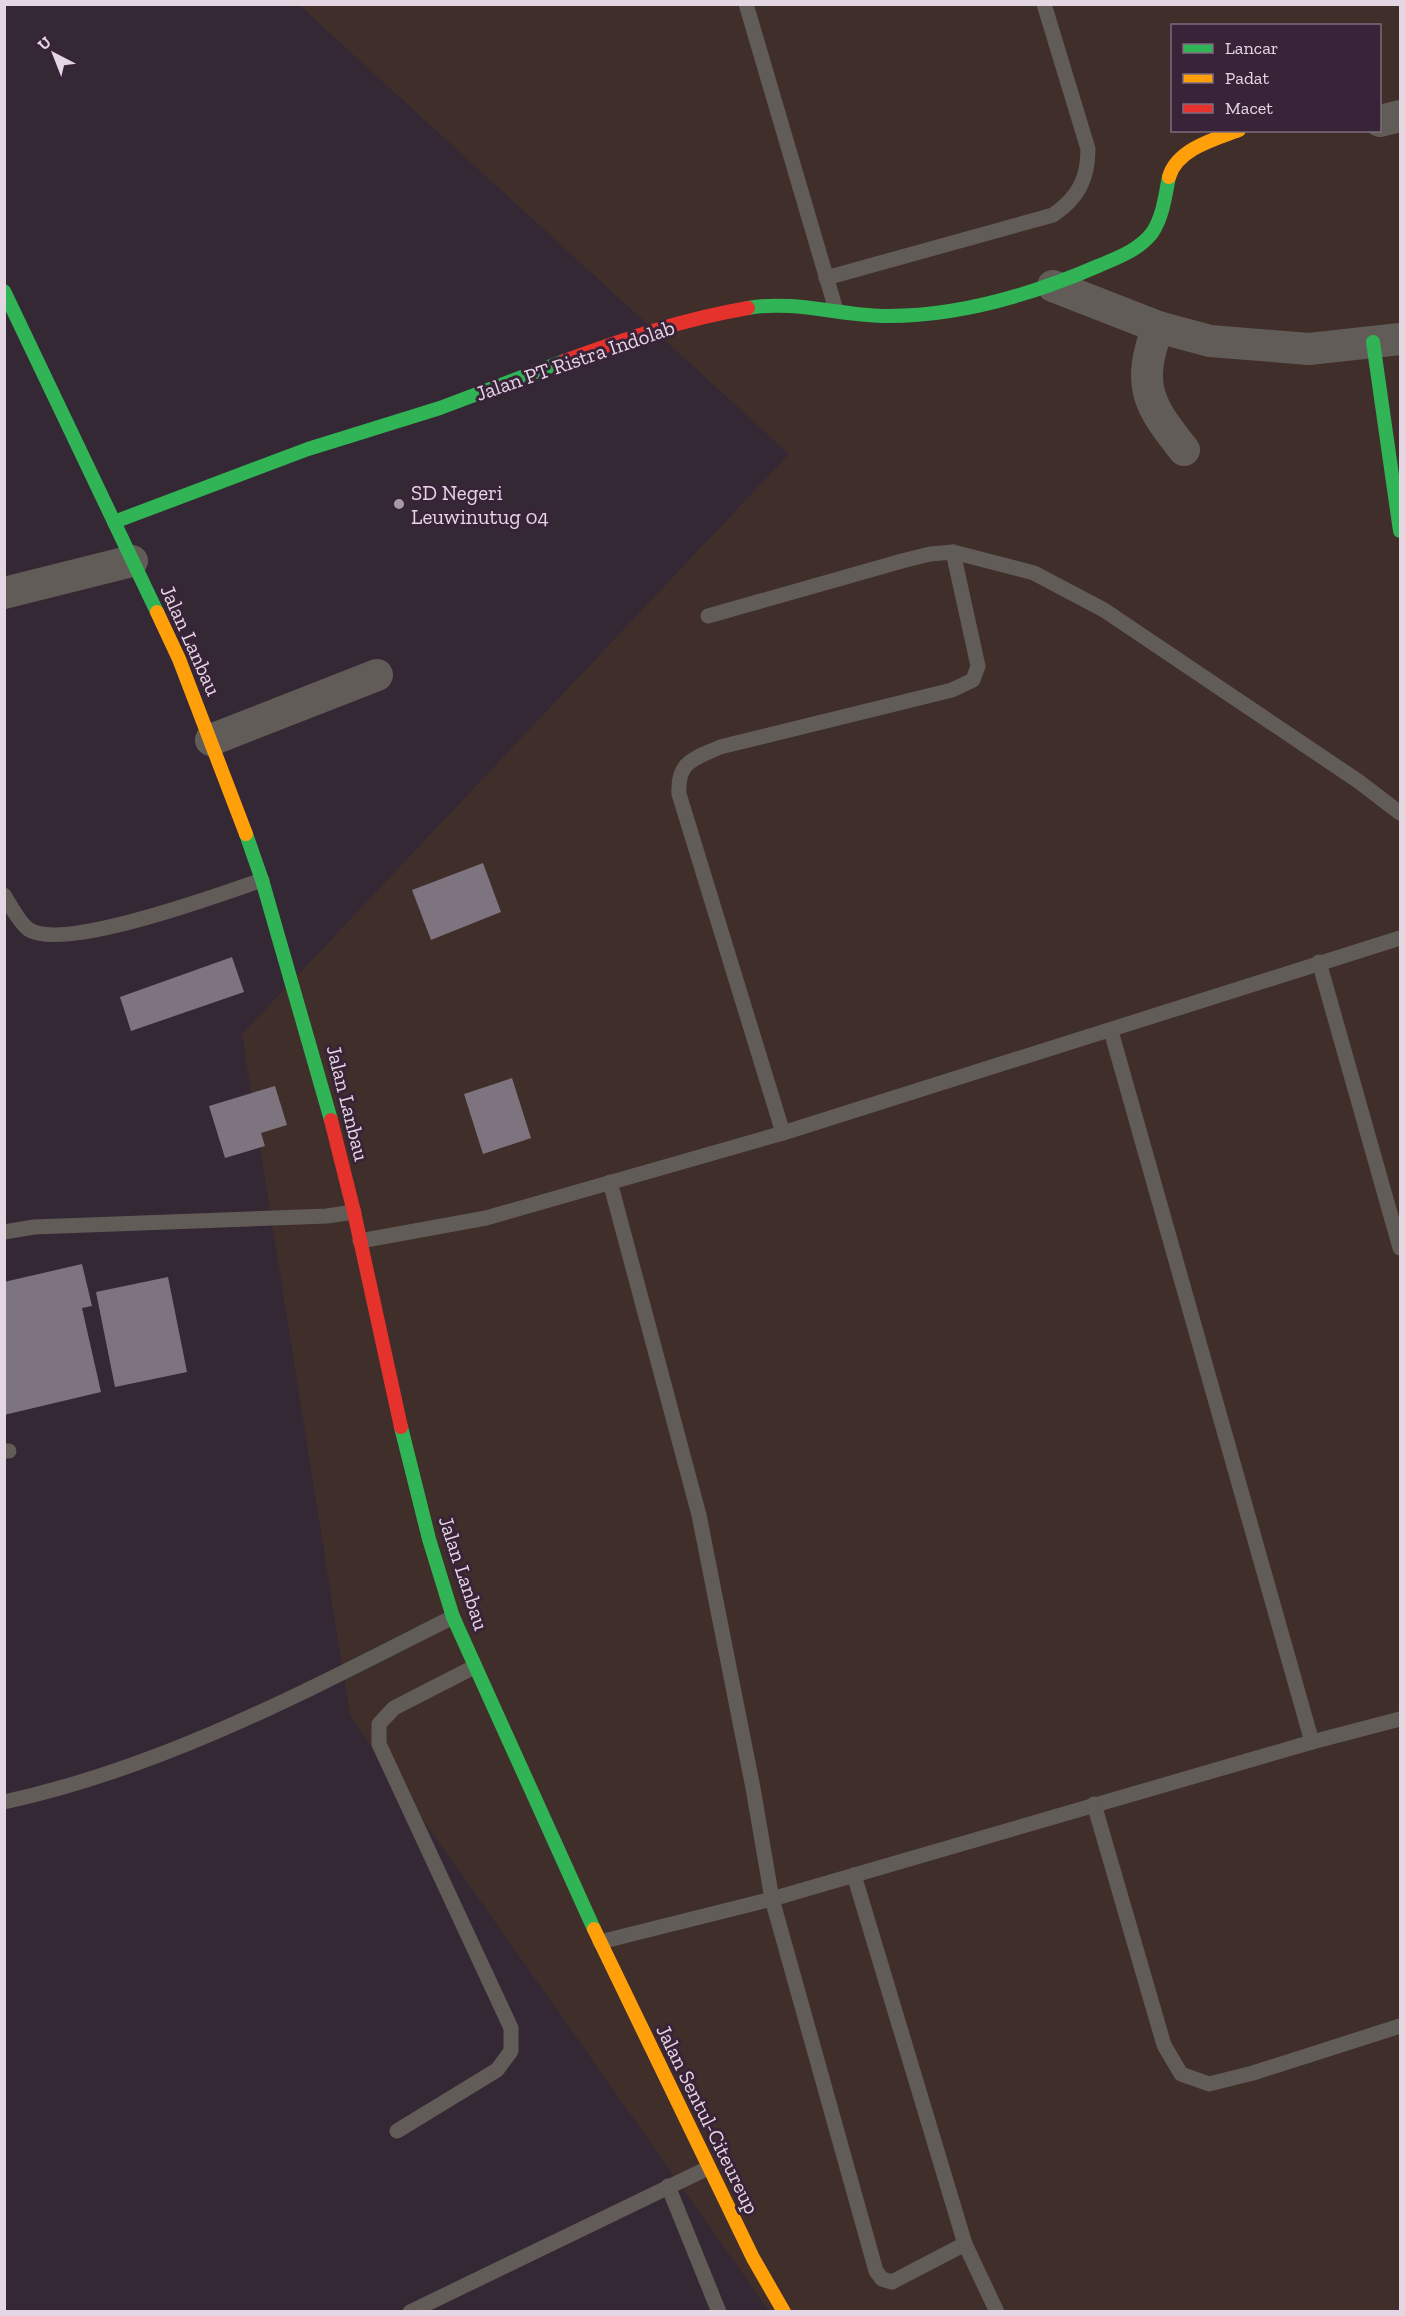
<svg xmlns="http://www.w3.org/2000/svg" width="1405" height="2316" font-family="'Zilla Slab',serif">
	<rect width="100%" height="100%" fill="#342834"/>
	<path fill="#3f2e29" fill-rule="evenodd" d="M299,5H1400V2311H769L350,1716L242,1034L789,454ZM1172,26H1380V130H1172Z"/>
	<g fill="#7d7480">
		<polygon points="483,863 501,912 431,940 412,890"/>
		<polygon points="232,957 244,992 131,1031 120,997"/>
		<polygon points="512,1078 531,1138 483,1154 464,1094"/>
		<polygon points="275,1086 287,1125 261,1133 265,1146 225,1158 209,1106"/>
		<polygon points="82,1264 92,1306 82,1308 101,1392 4,1415 4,1282"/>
		<polygon points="168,1277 187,1372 115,1387 96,1292"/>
	</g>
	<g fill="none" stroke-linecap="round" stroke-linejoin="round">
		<g stroke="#625c58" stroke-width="15">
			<polyline points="746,4 836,310"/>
			<path d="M826,278L1053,215C1078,198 1088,179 1088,149L1044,4"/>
			<polyline points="953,552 1034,573 1104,610 1358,781 1400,813"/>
			<path d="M708,616L902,561L930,554L953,552L978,666L973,680L952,690L720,747C694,759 677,761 679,794L783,1133"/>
			<path d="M4,895C11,906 18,921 28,929C62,953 221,894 262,880"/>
			<polyline points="1319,962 1400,1248"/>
			<polyline points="1111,1031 1312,1742"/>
			<polyline points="610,1182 699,1515 753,1788 772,1899 1312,1742 1400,1719"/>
			<polyline points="4,1232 34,1227 327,1216 354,1212"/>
			<polyline points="360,1241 486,1218 783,1133 1400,938"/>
			<polyline points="4,1451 9,1451"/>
			<path d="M4,1802C165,1767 308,1690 453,1617"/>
			<polyline points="1094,1804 1164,2045 1181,2074 1209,2084 1253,2073 1400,2026"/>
			<polyline points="854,1875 965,2244 997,2312"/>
			<polyline points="600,1942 772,1899 876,2271 882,2279 892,2282 965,2244"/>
			<polyline points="397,2131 497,2070 511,2051 511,2028 379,1744 379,1724 394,1708 474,1667"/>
			<polyline points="668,2186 719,2312"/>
			<polyline points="410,2312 708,2168"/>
		</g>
		<g stroke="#625c58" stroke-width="32">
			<polyline points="1380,121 1400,116"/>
			<polyline points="1053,286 1158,327 1210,341 1309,349 1400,339"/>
			<path d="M1158,327C1136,385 1148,405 1184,450"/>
			<polyline points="4,593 132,561"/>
			<polyline points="211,740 377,675"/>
		</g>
		<g stroke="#30b455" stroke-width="14">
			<polyline points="4,291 157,612"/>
			<path d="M748,308C794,300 837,315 883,316C957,317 1031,295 1098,266C1117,258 1139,250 1152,233C1163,217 1165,196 1169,177"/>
			<polyline points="1373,342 1400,531"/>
			<polyline points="114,522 308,449 440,408 564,361"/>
			<polyline points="246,834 262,880 331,1120"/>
			<polyline points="401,1427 429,1539 453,1617 594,1929"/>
		</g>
		<g stroke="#ff9f0a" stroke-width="14">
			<path d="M1169,177C1177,149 1215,139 1239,130"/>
			<polyline points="157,612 179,659 246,834"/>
			<polyline points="594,1929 753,2258 784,2312"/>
		</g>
		<g stroke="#e5322d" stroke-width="14">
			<path d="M564,361C624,339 684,319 748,308"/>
			<polyline points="331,1120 354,1212 401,1427"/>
		</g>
	</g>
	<circle fill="#a799a6" stroke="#392338" stroke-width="2" cx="399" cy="504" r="6"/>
	<g text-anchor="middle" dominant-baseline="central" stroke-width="6" stroke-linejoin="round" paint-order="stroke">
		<g font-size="21" fill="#e5d6e4" stroke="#392338">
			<text transform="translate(575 360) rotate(-19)">Jalan PT Ristra Indolab</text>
			<text transform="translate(191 640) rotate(66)">Jalan Lanbau</text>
			<text transform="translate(348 1103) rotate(76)">Jalan Lanbau</text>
			<text transform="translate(464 1573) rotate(72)">Jalan Lanbau</text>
			<text transform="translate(708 2119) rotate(64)">Jalan Sentul-Citeureup</text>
		</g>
		<g font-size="21" fill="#e5d6e4" stroke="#392338" text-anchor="start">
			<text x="411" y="492">SD Negeri<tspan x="411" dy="24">Leuwinutug 04</tspan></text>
		</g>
	</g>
	<rect width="1405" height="2316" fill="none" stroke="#e5d6e4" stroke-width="12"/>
	<rect x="1171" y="24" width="210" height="108" fill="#392338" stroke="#7e6b7d" stroke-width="1.5"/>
	<rect x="1183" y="44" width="30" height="9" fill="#30b455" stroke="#7e6b7d" stroke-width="1.5"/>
	<text x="1225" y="54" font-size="18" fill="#e5d6e4">Lancar</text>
	<rect x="1183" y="74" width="30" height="9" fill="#ff9f0a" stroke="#7e6b7d" stroke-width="1.5"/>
	<text x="1225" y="84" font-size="18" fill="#e5d6e4">Padat</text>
	<rect x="1183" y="104" width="30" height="9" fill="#e5322d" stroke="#7e6b7d" stroke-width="1.5"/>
	<text x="1225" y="114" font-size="18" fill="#e5d6e4">Macet</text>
	<g transform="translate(54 54) rotate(318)" stroke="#392338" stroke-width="4.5" paint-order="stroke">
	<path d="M0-4.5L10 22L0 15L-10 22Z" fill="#e5d6e4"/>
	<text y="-9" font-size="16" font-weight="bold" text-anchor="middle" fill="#e5d6e4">U</text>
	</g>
</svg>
